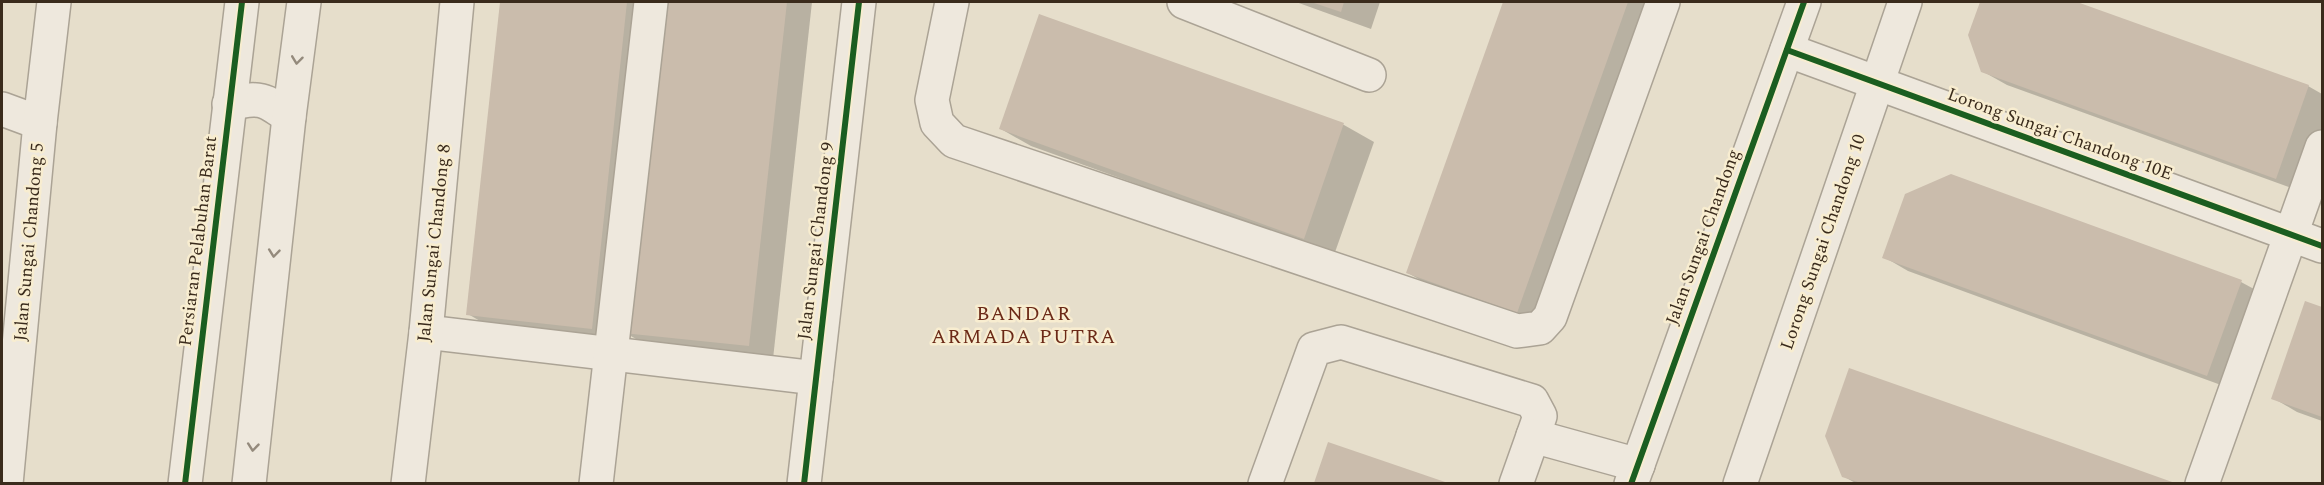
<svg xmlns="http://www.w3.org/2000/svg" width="2324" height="485" font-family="Spectral,serif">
	<rect width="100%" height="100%" fill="#e6decb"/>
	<g fill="#0003">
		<polygon points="501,2 652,2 616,341 492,328 468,314"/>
		<polygon points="660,2 812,2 773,359 648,346 624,332"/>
		<polygon points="1296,2 1380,2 1371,29"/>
		<polygon points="1505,2 1664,2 1547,329 1438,290 1408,273"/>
		<polygon points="1982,2 2073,2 2308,86 2322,94 2322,128 2300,191 2007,85 1982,71 1970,35"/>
		<polygon points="1040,16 1344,125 1374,142 1334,255 1031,146 1001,129"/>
		<polygon points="1884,257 2241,282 2265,295 2232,389 1908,271"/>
		<polygon points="2306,303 2322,309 2322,421 2297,412 2273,398"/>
		<polygon points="1850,370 2171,484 1857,484 1843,476"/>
		<polygon points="1329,444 1445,484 1316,484"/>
	</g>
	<g fill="#cabcac">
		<polygon points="500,2 627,2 592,329 466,315"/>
		<polygon points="659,2 787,2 749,346 623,333"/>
		<polygon points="1311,2 1344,2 1341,12"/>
		<polygon points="1503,2 1628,2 1517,313 1406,273"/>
		<polygon points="1980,2 2077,2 2309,85 2276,179 1981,72 1968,35"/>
		<polygon points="1039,14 1344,123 1304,239 999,129"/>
		<polygon points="1951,174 2242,280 2207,376 1882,258 1905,194"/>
		<polygon points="2305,301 2322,307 2322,417 2271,399"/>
		<polygon points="1849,368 2057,441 2175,483 1861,483 1842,477 1825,436"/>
		<polygon points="1328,442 1448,483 1314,483"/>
	</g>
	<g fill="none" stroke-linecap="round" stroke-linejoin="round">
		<g stroke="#aba395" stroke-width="36">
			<g id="minor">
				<polyline points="952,2 932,100 937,123 954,141 1517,331 1540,328 1550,317 1663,2"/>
				<polyline points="1184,2 1369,75"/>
				<polyline points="1787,50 2322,246"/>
				<path d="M229,104C259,96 265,99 289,117"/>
				<polyline points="2,109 40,123"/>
				<polyline points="426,332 816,378"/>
				<polyline points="6,484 40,123 54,2"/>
				<polyline points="185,484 242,2"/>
				<polyline points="249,484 289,117 304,2"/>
				<polyline points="408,484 426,332 457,2"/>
				<polyline points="596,484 651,2"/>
				<polyline points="804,484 859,2"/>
				<polyline points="1265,484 1314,349 1341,342 1532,401 1540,416 1533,436 1638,465"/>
				<polyline points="1516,484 1533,436"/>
				<polyline points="1631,484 1804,2"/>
				<polyline points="1740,484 1905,2"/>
				<polyline points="2202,484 2322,147"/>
			</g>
		</g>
		<use href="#minor" stroke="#eee8dd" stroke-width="33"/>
		<g stroke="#f8edd0" stroke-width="10">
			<g id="cycleway">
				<polyline points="1787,50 2322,246"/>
				<polyline points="185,484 242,2"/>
				<polyline points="804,484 859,2"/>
				<polyline points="1631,484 1804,2"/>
			</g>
		</g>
		<use href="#cycleway" stroke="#1b5e20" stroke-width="6"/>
	</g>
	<defs><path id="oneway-chevron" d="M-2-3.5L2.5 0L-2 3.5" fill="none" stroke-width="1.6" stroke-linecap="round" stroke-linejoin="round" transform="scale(1.5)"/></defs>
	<g stroke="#948a7c">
		<use href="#oneway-chevron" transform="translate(297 60) rotate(97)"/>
		<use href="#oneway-chevron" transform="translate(274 253) rotate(96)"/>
		<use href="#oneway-chevron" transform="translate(253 447) rotate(96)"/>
	</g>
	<g text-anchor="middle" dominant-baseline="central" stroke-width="5" stroke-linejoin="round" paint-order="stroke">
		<g font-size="18" fill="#3a2b1c" stroke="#f8edd0">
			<text transform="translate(2060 134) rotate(20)">Lorong Sungai Chandong 10E</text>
			<text transform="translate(1703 237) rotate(-70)">Jalan Sungai Chandong</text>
			<text transform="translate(198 241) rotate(-83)">Persiaran Pelabuhan Barat</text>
			<text transform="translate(816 241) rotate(-83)">Jalan Sungai Chandong 9</text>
			<text transform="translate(29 242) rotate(-85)">Jalan Sungai Chandong 5</text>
			<text transform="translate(1823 242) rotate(-71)">Lorong Sungai Chandong 10</text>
			<text transform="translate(434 243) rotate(-84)">Jalan Sungai Chandong 8</text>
		</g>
		<g font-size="20" letter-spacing="1.5" fill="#6b2917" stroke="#f8edd0">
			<text x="1024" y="314">BANDAR<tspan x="1024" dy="23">ARMADA PUTRA</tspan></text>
		</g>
	</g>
	<rect width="2324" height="485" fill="none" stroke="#3a2b1c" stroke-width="6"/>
</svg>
